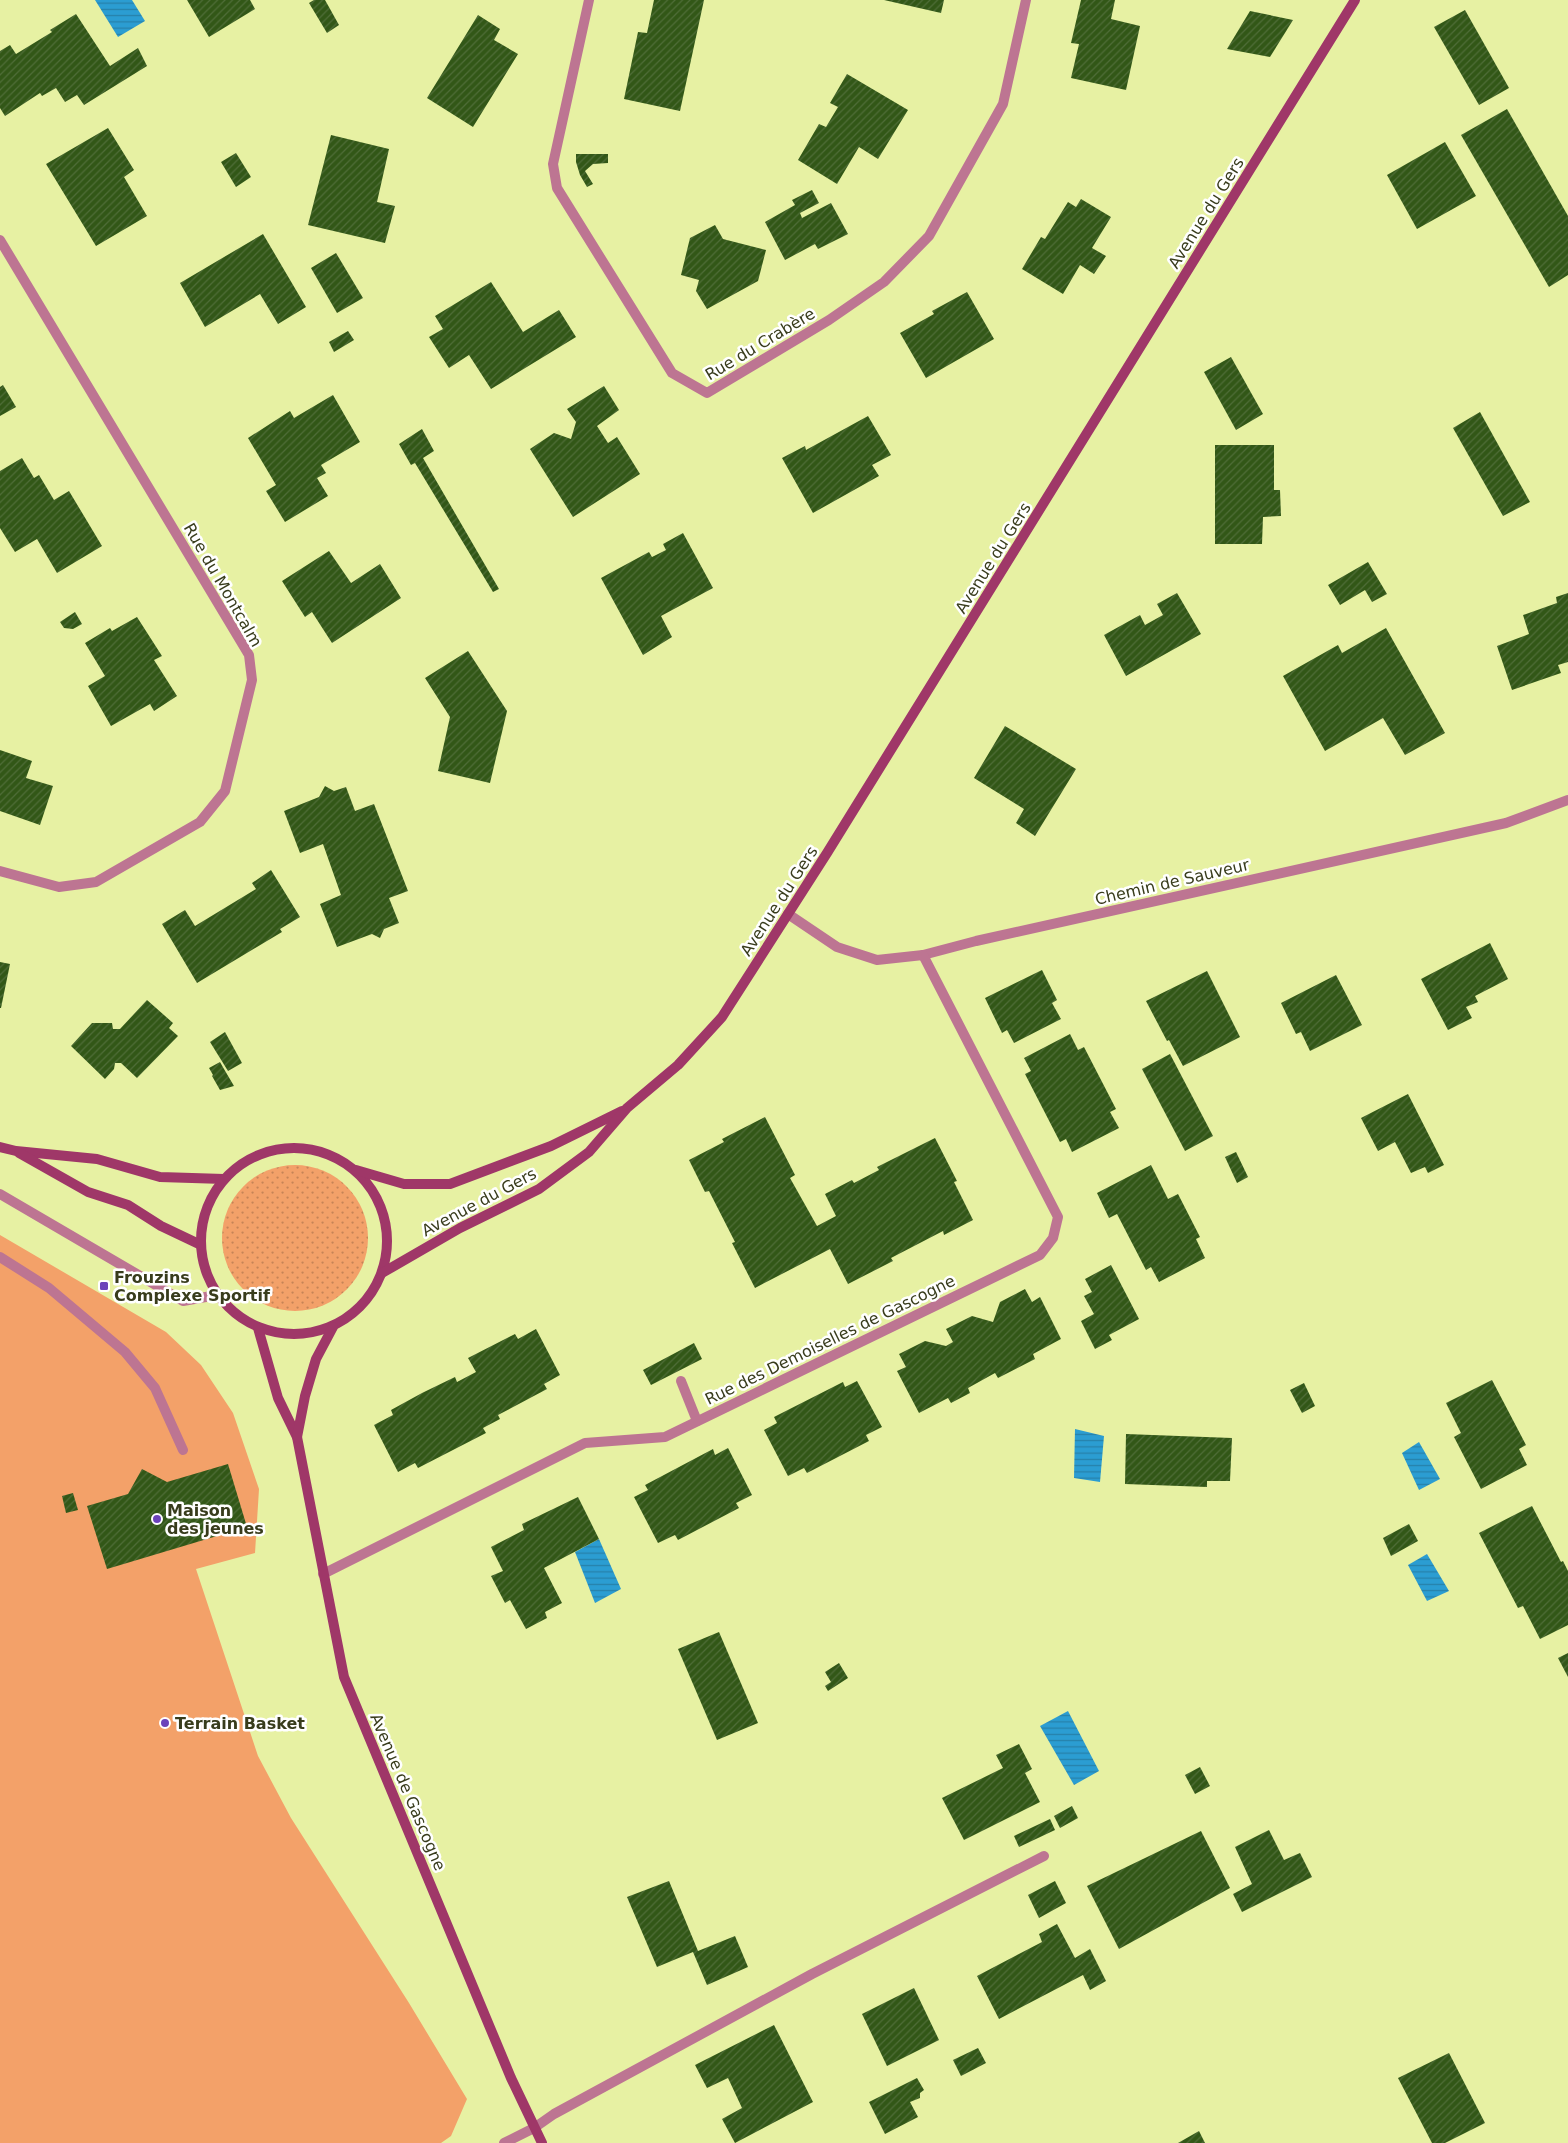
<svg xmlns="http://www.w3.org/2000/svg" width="1568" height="2143" font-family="'DejaVu Sans',sans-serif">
	<defs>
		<pattern id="grass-dots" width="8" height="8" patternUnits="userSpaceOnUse" patternTransform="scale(1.25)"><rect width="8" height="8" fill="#f3a169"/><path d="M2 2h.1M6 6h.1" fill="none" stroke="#c68456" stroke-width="1.8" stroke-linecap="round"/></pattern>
		<pattern id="water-rules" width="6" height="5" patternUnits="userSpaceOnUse" patternTransform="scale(1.25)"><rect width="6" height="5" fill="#2b9dd2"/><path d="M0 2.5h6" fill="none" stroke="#2681aa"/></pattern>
		<pattern id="building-hatch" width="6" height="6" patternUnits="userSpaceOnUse" patternTransform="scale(1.25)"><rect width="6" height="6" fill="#325717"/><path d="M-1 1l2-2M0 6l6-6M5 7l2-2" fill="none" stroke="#4f6d38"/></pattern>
	</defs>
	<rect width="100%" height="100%" fill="#e7f1a3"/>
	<circle fill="url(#grass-dots)" cx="295" cy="1238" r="73"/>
	<polygon fill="#f3a169" points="0,1235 166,1332 201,1365 233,1413 259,1489 255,1553 196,1569 258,1756 291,1818 409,2003 467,2099 451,2136 441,2143 0,2143"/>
	<g fill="url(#water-rules)">
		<polygon points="95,0 132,0 145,21 118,37"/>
		<polygon points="1075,1429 1104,1436 1100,1482 1074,1478"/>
		<polygon points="1419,1442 1440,1479 1419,1490 1402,1453"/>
		<polygon points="599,1539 621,1589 595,1603 575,1552"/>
		<polygon points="1427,1554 1449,1591 1427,1601 1408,1565"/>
		<polygon points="1068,1711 1099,1771 1074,1785 1040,1726"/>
	</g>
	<g fill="url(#building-hatch)">
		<polygon points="187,0 250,0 255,9 209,37"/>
		<polygon points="314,0 325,0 339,25 327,33 309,3"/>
		<polygon points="654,0 704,0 680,111 624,99 638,32 647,33"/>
		<polygon points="884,0 944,0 941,13"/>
		<polygon points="1081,0 1115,0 1111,19 1140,26 1126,90 1071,78 1079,44 1071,43"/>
		<polygon points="1465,10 1509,88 1479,105 1434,27"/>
		<polygon points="1250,11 1293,20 1270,57 1227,49"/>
		<polygon points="76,14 110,66 138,48 147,66 84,105 77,95 65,102 56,88 42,96 40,93 5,116 0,108 0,51 10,45 16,54 52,32 50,30"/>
		<polygon points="478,15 500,29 494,40 518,54 473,127 427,98"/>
		<polygon points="847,74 908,110 878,159 859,147 837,184 798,160 819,124 826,127 838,107 830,103"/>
		<polygon points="1507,109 1568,216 1568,275 1549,287 1461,135"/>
		<polygon points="108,128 134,170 124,177 147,216 96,246 46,164"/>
		<polygon points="331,135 389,149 377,202 395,206 385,243 308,225"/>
		<polygon points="1445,142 1476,196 1417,229 1387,175"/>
		<polygon points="236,153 251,177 236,187 221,162"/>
		<polygon points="576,154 608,154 608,163 593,164 585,171 593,184 587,187 580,175 576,162"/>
		<polygon points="812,190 819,203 800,213 802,218 831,203 848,234 818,249 815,244 785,260 765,222 795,205 792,200"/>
		<polygon points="1081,199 1111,217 1092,248 1106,256 1094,274 1080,265 1063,294 1022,269 1041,237 1045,239 1068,202 1076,207"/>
		<polygon points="715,225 723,239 766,250 758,281 707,309 696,291 699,280 681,275 690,238"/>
		<polygon points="263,234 306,307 278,324 260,294 205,327 180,283"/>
		<polygon points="336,253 363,298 337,313 311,268"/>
		<polygon points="491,282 523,332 559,310 576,337 491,389 469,355 449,368 429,337 443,329 435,316"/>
		<polygon points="967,292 994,339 926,378 900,333 934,314 932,311"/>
		<polygon points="348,331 354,340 334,352 329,342"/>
		<polygon points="1231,357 1263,414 1236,430 1204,372"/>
		<polygon points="3,385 16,407 0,416 0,387"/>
		<polygon points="604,386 619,410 597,426 608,443 617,437 640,474 573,517 530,449 554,433 571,439 576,422 567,409"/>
		<polygon points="333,395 360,442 321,465 326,473 317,478 328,496 285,522 266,491 276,485 248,438 290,411 294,418"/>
		<polygon points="1480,412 1530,502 1503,516 1453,428"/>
		<polygon points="868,416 891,455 872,465 879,476 813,513 782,458 805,446 806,450"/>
		<polygon points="422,429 434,451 423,458 499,589 493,592 415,463 411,465 399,444"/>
		<polygon points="1215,445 1274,445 1274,490 1280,490 1281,516 1263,517 1262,544 1215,544"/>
		<polygon points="22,458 34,478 39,475 54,500 69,491 102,546 57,573 37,539 15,552 0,528 0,471"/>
		<polygon points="683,533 713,588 661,616 672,637 643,655 601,578 649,552 652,557 666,550 663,544"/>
		<polygon points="329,551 351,583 380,564 401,598 332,643 312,612 305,617 282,581"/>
		<polygon points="1368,562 1387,594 1372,602 1365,590 1340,605 1328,585"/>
		<polygon points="1177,593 1201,634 1126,676 1104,635 1140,615 1145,625 1163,615 1157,604"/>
		<polygon points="1568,593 1568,662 1558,665 1561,673 1512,690 1497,646 1529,634 1523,615 1557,603 1556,597"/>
		<polygon points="75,612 82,624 73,629 64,628 60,622"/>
		<polygon points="137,617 162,656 154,660 177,696 154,711 150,704 111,726 88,686 105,676 85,643 110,628 112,631"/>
		<polygon points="1386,628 1445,733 1405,755 1383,718 1325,751 1283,676 1338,645 1342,653"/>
		<polygon points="468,651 507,711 490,783 438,771 450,717 425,678"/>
		<polygon points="1005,726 1076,769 1035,836 1016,823 1024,809 974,778"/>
		<polygon points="0,750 32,761 26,778 53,786 40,825 0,811"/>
		<polygon points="325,786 334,791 346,787 355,811 374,804 408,891 389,898 399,923 384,929 380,938 372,934 337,947 320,904 341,895 323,844 300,853 284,811 319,797"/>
		<polygon points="271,870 300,917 280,929 282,932 197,983 162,924 185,910 195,926 256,889 252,883"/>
		<polygon points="1490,943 1508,979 1475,996 1478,1002 1466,1007 1472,1018 1448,1030 1421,979"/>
		<polygon points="0,962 10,964 1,1008 0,1008"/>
		<polygon points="1042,970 1057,1000 1052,1003 1061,1019 1014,1043 1007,1030 1002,1033 985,998"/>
		<polygon points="1207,971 1240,1037 1183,1066 1169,1040 1167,1041 1146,1001"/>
		<polygon points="1336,975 1362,1025 1310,1051 1301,1032 1296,1034 1281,1003"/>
		<polygon points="147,1000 173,1023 169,1028 178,1036 137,1078 121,1063 115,1063 114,1069 105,1079 71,1046 92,1023 112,1023 113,1029 120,1029"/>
		<polygon points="225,1032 242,1063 228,1071 210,1042"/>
		<polygon points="1070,1034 1078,1050 1084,1047 1116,1109 1110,1112 1119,1128 1072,1152 1066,1139 1060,1142 1025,1074 1031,1071 1024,1058"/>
		<polygon points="1170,1054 1213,1136 1185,1151 1142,1069"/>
		<polygon points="220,1062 224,1069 234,1086 220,1090 212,1076 213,1075 209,1068"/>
		<polygon points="1408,1094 1444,1165 1428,1173 1425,1167 1411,1173 1395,1142 1378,1151 1361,1118"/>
		<polygon points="765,1117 795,1175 790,1178 817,1226 836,1216 825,1194 852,1180 854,1183 879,1170 877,1167 935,1138 957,1181 954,1182 973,1220 944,1235 943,1231 891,1258 893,1261 848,1284 830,1249 755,1288 732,1243 735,1242 709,1191 705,1192 689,1160 724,1142 722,1139"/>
		<polygon points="1236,1152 1248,1177 1237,1183 1225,1157"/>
		<polygon points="1151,1165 1168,1199 1178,1194 1200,1237 1196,1239 1205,1258 1159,1282 1151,1267 1146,1270 1117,1214 1109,1218 1097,1193"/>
		<polygon points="1111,1265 1139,1319 1109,1335 1112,1340 1095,1349 1081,1321 1094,1314 1084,1296 1092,1292 1085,1279"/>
		<polygon points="1025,1289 1032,1302 1040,1297 1061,1339 1033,1354 1035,1359 998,1378 995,1373 968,1388 970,1393 951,1403 948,1398 919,1413 897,1371 906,1367 899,1354 925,1341 946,1346 953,1342 946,1329 972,1316 993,1322 1000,1302"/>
		<polygon points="536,1329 560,1375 544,1384 547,1389 498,1415 500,1419 483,1428 486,1433 418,1468 415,1463 398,1472 374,1425 393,1415 391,1410 422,1393 455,1377 457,1382 476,1372 468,1358 515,1334 518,1339"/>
		<polygon points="694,1343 702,1359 651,1385 643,1370"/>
		<polygon points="1492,1380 1526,1445 1519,1449 1527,1465 1481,1489 1454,1437 1461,1433 1446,1403"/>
		<polygon points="857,1381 882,1427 866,1435 869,1441 807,1473 804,1468 788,1476 764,1430 777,1423 774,1417 843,1382 845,1387"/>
		<polygon points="1304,1383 1315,1406 1302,1413 1290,1390"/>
		<polygon points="1126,1434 1232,1438 1230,1481 1207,1481 1207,1487 1125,1484"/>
		<polygon points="728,1448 752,1495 736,1503 739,1508 678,1540 675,1535 658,1543 634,1497 648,1490 645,1485 713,1449 715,1455"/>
		<polygon points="228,1464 247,1527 107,1569 87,1506 128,1494 142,1469 167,1482"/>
		<polygon points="73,1493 78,1510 66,1513 62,1496"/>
		<polygon points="578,1497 599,1539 544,1568 562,1603 545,1612 547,1618 526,1629 510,1600 505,1603 491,1576 503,1571 491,1547 524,1530 522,1524"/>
		<polygon points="1532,1506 1561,1562 1563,1561 1568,1571 1568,1625 1540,1639 1523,1606 1518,1608 1479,1533"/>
		<polygon points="1409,1524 1418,1541 1391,1556 1383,1538"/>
		<polygon points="719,1632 758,1723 717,1740 678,1649"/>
		<polygon points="1568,1653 1568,1677 1558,1658"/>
		<polygon points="839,1663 848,1678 828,1691 825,1686 831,1682 825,1672"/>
		<polygon points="1019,1744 1032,1769 1025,1773 1040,1802 964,1840 942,1798 1003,1768 996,1755"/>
		<polygon points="1200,1767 1210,1786 1195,1794 1185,1775"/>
		<polygon points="1072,1806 1078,1818 1060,1828 1054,1816"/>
		<polygon points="1050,1819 1055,1830 1019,1847 1014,1836"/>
		<polygon points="1269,1830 1284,1860 1300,1853 1312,1877 1242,1912 1233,1894 1252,1884 1235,1847"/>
		<polygon points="1201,1831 1230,1888 1119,1949 1087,1886"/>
		<polygon points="669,1881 698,1951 735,1936 748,1967 707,1985 693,1952 657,1967 627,1897"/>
		<polygon points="1055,1881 1066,1903 1039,1918 1028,1895"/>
		<polygon points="1057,1924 1075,1958 1090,1949 1106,1981 1090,1990 1083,1975 999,2019 977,1976 1042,1942 1039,1934"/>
		<polygon points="914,1988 939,2040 887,2066 862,2014"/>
		<polygon points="774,2025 813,2102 735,2143 722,2119 742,2108 728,2078 707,2088 695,2065"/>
		<polygon points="978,2048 986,2063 961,2076 953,2060"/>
		<polygon points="1449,2053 1485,2123 1445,2143 1432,2143 1398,2078"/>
		<polygon points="917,2078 924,2090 920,2093 920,2098 910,2102 918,2117 885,2134 869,2102"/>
		<polygon points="1199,2131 1205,2143 1178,2143"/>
	</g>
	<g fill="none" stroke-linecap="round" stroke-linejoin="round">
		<g stroke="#bd7592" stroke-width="10">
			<polyline points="0,1194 183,1301 217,1295"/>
			<polyline points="0,1257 49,1288 125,1352 155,1388 183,1450"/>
			<polyline points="681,1381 697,1421"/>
			<polyline points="534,2128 554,2114 812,1974 1044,1856"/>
		</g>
		<g stroke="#bd7592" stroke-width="10">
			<polyline points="589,0 553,164 557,188 672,373 707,393 829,320 884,282 929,236 1003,104 1026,0"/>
			<polyline points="0,240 249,655 252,680 225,791 200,822 96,882 59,887 0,871"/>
			<polyline points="788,914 837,947 877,960 923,955 976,941 1506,823 1568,800"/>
			<polyline points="323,1574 585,1443 665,1437 1040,1255 1053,1238 1058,1217 923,955"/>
			<polyline points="504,2143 534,2128"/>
		</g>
		<g stroke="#9f3768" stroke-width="10">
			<polyline points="0,1147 16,1151 97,1159 160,1177 224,1179"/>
			<circle cx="294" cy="1241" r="93"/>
			<polyline points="19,1153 88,1192 128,1205 161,1226 201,1245"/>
			<polyline points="356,1170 404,1184 450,1184 551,1146 622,1111"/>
			<polyline points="382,1273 460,1228 539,1189 589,1152 627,1108 678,1065 722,1017 827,853 1355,0"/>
			<polyline points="258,1328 278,1398 297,1437 344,1677 511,2078 542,2143"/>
			<polyline points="297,1437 305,1396 316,1359 333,1327"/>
		</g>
	</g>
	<g fill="#6b42ba" stroke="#fff" stroke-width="2">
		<rect x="99" y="1281" width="10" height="10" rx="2.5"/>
		<circle cx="157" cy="1519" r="5"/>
		<circle cx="165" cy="1723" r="5"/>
	</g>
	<g text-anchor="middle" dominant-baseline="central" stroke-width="5" stroke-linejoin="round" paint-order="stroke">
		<g font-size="16" fill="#383c1c" stroke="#fff">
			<text transform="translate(1206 213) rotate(-58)">Avenue du Gers</text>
			<text transform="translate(760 344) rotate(-31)">Rue du Crabère</text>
			<text transform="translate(993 558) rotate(-58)">Avenue du Gers</text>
			<text transform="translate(223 585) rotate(60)">Rue du Montcalm</text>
			<text transform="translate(1172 882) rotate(-13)">Chemin de Sauveur</text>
			<text transform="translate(779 901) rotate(-57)">Avenue du Gers</text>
			<text transform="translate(479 1202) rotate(-28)">Avenue du Gers</text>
			<text transform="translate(830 1340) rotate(-26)">Rue des Demoiselles de Gascogne</text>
			<text transform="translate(408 1792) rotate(67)">Avenue de Gascogne</text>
		</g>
		<g font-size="16" font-weight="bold" fill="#383c1c" stroke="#fff" text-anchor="start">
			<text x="114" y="1277">Frouzins<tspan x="114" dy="18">Complexe Sportif</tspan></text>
			<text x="167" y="1510">Maison<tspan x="167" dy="18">des jeunes</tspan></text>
			<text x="175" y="1723">Terrain Basket</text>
		</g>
	</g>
</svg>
